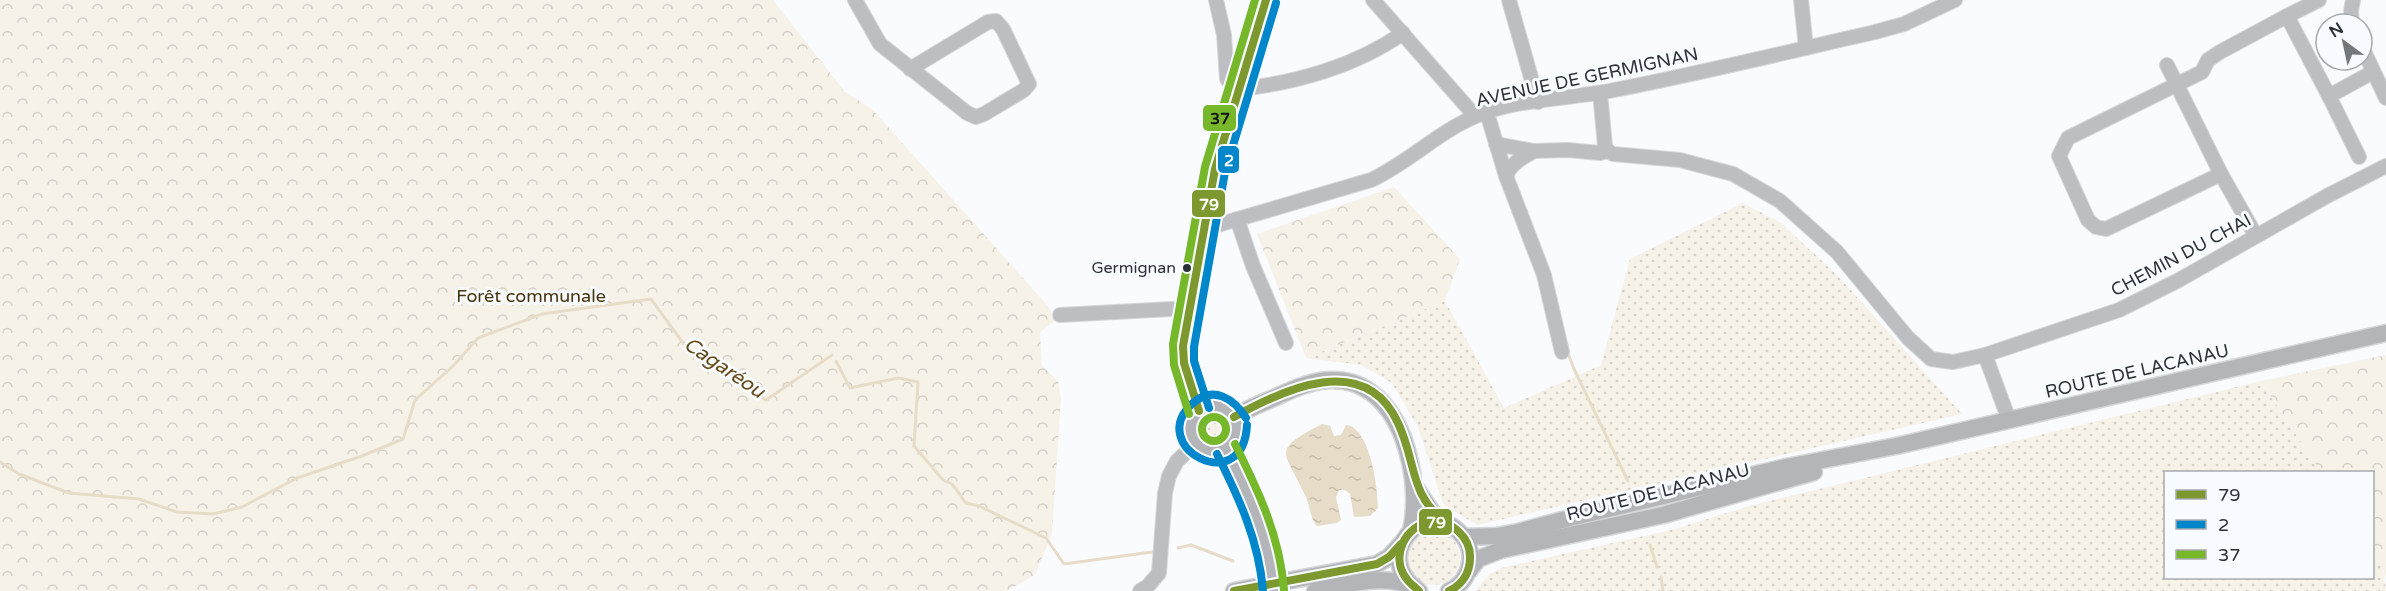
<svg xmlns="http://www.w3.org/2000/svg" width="2386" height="591" font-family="'Varela Round',sans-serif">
	<defs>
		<pattern id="grass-dots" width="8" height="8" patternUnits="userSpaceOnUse" patternTransform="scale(1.5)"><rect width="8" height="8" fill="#f7f2e8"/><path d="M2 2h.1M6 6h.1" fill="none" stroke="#d4d0c8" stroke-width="1.8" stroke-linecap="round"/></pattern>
		<pattern id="forest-crowns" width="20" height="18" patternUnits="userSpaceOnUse" patternTransform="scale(1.5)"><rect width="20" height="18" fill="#f7f2e8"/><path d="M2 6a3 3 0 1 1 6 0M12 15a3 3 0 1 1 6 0" fill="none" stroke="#d4d0c8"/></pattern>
		<pattern id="water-ripples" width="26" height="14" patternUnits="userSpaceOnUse" patternTransform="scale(1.5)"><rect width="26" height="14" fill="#e7dcc7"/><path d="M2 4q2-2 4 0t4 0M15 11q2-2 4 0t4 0" fill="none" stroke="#c6bdac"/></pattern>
	</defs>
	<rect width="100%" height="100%" fill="#f9fbfe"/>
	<g fill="url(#grass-dots)">
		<polygon points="1743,203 1781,223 1838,276 1962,414 1477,525 1443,504 1418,427 1392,383 1361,365 1306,358 1445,301 1504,408 1601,365 1630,259"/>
		<polygon points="2261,381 2321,472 2166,472 2166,578 2372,578 2373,552 2383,569 2386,591 1475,591 1489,574 1501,568 1671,530 1753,505"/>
		<circle cx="1213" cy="428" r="16"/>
		<circle cx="1433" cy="558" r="27"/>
	</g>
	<g fill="url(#forest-crowns)">
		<polygon points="0,0 773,0 845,92 872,109 1048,306 1055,321 1040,332 1042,366 1058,381 1061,399 1052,534 1035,575 1006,591 475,591 473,588 465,591 0,591"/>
		<polygon points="1394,187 1460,259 1445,301 1306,358 1257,234"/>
		<polygon points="2386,355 2386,580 2383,569 2373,552 2372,472 2321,472 2261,381"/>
	</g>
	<path fill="url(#water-ripples)" d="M1322,424L1330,426L1334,436L1341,435L1346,425C1370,427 1378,488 1378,508L1370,516L1354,517L1350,494L1345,490H1339L1336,497L1341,520L1337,523L1317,526C1310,519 1310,505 1305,495C1284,450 1270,451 1322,424Z"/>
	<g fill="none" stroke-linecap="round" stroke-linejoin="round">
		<g stroke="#e7dcc7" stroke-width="3">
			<polyline points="1567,351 1574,369 1628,481"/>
			<polyline points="836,361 850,388 898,378 918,382 914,446 943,480 952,484 966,503 979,506 1046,538 1064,564 1152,552"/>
			<polyline points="0,462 19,474 69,493 139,499 177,512 213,514 242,507 297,478 362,456 403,439 415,400 453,366 478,338 542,314 651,299 686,347 766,400 832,355"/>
			<polyline points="1650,545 1657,567"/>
			<polyline points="1178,548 1191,545 1233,561"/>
			<polyline points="1661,577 1663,591"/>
		</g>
		<g stroke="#d5d7da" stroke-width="16">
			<g id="minor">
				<polyline points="855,0 880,44 967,113 976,117 984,114 1024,90 1029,84 1003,29 996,21 988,22 910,69"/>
				<path d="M1216,0L1224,35L1227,79L1239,89C1296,83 1356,66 1403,33"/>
				<polyline points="1373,0 1475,116"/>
				<polyline points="1509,0 1538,102"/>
				<polyline points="1801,0 1806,48"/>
				<polyline points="2287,16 2319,0"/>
				<polyline points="2352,24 2351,11 2353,0"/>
				<polyline points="2362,47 2386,98"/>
				<polyline points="2167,65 2221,174 2256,236"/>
				<polyline points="1600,93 1605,146 1608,151"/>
				<polyline points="1487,113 1506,176 1544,275 1562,352"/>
				<polyline points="1496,144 1534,151 1568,150 1600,153 1608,151 1613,154 1680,160 1733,174 1780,201 1837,252 1908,338 1931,359 1953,362 1985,355 2119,310 2179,280 2327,196 2386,166"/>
				<polyline points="2359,157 2329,96 2373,72"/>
				<polyline points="2221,174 2106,229 2096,227 2088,220 2059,156 2068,138 2202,72 2208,60 2220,52 2287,16 2329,96"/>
				<path d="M1506,176C1511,163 1522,158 1534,151"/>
				<polyline points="1237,219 1253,266 1286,343"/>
				<path d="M1204,229L1371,180C1408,163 1438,132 1476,116C1515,99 1567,99 1609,91C1698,74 1787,52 1875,32L1904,24L1955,0"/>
				<polyline points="1060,315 1190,308"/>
				<polyline points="1985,355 2009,420"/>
				<polyline points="1140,591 1148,586 1159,573 1165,493 1169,476 1177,461 1196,443"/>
			</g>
		</g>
		<g stroke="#d5d7da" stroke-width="19">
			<g id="major">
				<circle cx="1214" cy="429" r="23"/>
				<polyline points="1199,411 1184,363 1183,346 1195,274 1215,169 1266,0"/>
				<path d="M1234,417C1247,409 1262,403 1276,397C1285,393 1295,388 1305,385C1359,367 1393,401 1407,450C1415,478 1417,503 1411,531"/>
				<polyline points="1226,449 1257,511 1271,558"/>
				<polyline points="1416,488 1432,512 1446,524"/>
				<polyline points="1464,537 1497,536 1518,532 1570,518 1786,467 1896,446 2386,333"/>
				<polyline points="1469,571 1478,559 1501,550 1663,515 1814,472"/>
				<polyline points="1234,591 1377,564 1389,557 1401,544"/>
				<path d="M1315,591C1347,585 1377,574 1410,585"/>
				<path d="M1419,591C1369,557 1424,496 1460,533C1468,541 1472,552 1470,563C1468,575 1461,586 1449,591"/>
			</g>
		</g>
		<use href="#minor" stroke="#bcbec1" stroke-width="14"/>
		<use href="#major" stroke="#b3b5b9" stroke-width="16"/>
		<g stroke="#d5d7da" stroke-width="19" stroke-linecap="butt">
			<polyline id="major-bridge" points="1271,558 1274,591"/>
		</g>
		<use href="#major-bridge" stroke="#b3b5b9" stroke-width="16"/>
		<g stroke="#f8fbff" stroke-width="12">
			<g id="bus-1">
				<polyline points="1199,411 1184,363 1183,346 1215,169 1266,0"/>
				<path d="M1234,417C1284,389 1365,351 1398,423C1417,463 1408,492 1446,524"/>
				<polyline points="1234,591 1377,564 1389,557 1401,544"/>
				<path d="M1419,591C1415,587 1409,583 1406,578C1390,557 1405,525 1431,522C1451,519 1471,538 1470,558C1470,573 1462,585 1449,591"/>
			</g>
		</g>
		<g stroke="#f8fbff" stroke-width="12">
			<g id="bus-2">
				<polyline points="1209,408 1194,361 1194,347 1225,172 1276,3"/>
				<path d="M1246,418C1234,399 1214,385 1193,403C1144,446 1243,500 1247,425"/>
				<path d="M1217,454C1239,498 1259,541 1263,591"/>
			</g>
		</g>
		<g stroke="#f8fbff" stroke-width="12">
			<g id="bus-3">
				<polyline points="1189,414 1174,365 1173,344 1205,167 1255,0"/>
				<circle cx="1214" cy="429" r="12"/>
				<path d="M1235,444C1259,492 1280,537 1284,590"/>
			</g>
		</g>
		<use href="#bus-1" stroke="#7c982e" stroke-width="8"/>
		<use href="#bus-2" stroke="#0086cb" stroke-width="8"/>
		<use href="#bus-3" stroke="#76b82a" stroke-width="8"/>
	</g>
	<circle fill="#2b3138" stroke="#f8fbff" stroke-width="2" cx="1187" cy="268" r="5"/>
	<g text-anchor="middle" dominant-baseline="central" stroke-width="6" stroke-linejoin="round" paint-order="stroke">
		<g font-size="16" fill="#2b3138" stroke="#f8fbff" text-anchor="end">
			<text x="1176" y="268">Germignan</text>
		</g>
		<g font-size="18" fill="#2b3138" stroke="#f8fbff">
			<text transform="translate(1587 77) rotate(-12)">AVENUE DE GERMIGNAN</text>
			<text transform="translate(2181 255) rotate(-28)">CHEMIN DU CHAI</text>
			<text transform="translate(2137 371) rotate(-13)">ROUTE DE LACANAU</text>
			<text transform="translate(1658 492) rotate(-14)">ROUTE DE LACANAU</text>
		</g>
		<g font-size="18" fill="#46340b" stroke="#f8fbff">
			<text x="531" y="296">Forêt communale</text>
		</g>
		<g font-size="20" font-style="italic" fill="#644b16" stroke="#f8fbff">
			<text transform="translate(724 368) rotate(34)">Cagaréou</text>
		</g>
	</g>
	<g stroke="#f8fbff" stroke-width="2">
		<rect x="1202" y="104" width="35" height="28" rx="6" fill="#76b82a"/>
		<rect x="1217" y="145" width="23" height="29" rx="6" fill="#0086cb"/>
		<rect x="1191" y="189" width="35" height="29" rx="6" fill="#7c982e"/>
		<rect x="1418" y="508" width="35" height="28" rx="6" fill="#7c982e"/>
	</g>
	<g font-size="16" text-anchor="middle" font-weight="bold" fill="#fff">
		<text x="1229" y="166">2</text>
		<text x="1209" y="210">79</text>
		<text x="1436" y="528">79</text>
	</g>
	<g font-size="16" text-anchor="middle" font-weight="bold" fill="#111">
		<text x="1220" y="124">37</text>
	</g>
	<rect x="2164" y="471" width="210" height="108" fill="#f8fbff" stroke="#a6aaaf" stroke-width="1.5"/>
	<rect x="2176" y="490" width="30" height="9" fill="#7c982e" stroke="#a6aaaf" stroke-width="1.5"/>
	<text x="2218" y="501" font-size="18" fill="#2b3138">79</text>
	<rect x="2176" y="520" width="30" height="9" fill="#0086cb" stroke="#a6aaaf" stroke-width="1.5"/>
	<text x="2218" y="531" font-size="18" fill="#2b3138">2</text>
	<rect x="2176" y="550" width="30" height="9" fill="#76b82a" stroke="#a6aaaf" stroke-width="1.5"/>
	<text x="2218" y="561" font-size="18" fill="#2b3138">37</text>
	<g transform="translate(2344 42) rotate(327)"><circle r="28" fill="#f8fbff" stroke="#a6aaaf" stroke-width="1.5"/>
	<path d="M0-4.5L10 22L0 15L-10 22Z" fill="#73787d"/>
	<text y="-9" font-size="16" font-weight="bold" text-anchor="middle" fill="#2b3138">N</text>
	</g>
</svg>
